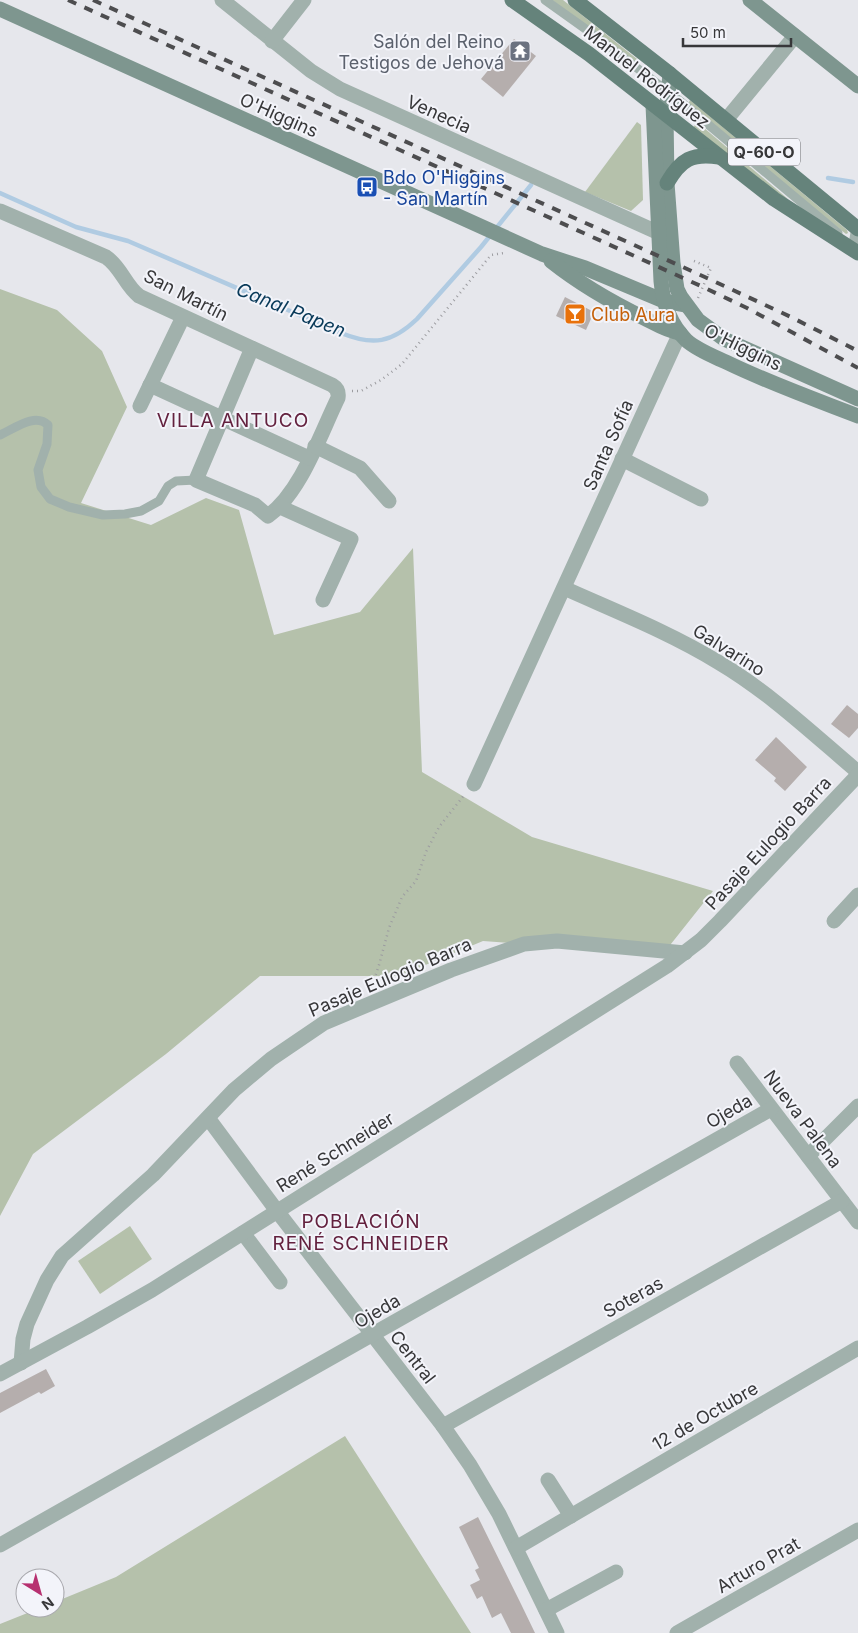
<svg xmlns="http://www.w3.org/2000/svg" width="858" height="1633" font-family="Inter,sans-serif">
	<rect width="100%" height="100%" fill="#e6e7ec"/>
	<g fill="#b5c1ab">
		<polygon points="552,0 563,0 637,59 638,62 635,62"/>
		<polygon points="690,100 847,230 848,233 846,234 687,106"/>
		<polygon points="637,122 641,125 643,200 631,211 585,192"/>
		<polygon points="697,122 788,199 780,195 693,128"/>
		<polygon points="0,289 57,310 102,351 127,407 81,503 151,525 206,498 239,510 274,635 360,612 413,548 422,772 532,837 713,891 663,954 483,941 399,976 260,976 166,1054 33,1154 0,1216"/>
		<polygon points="130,1226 152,1259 100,1294 78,1261"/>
		<polygon points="345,1436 471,1633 0,1633 0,1624 40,1608 55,1608 55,1602 116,1577"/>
	</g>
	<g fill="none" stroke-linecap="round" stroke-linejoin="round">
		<g stroke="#b0cbe2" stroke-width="4.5">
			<polyline points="828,178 853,182"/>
			<path d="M0,193L76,227L128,241L341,333C373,346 392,343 417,319L481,247L531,185"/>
		</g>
	</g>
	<g fill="#b5aead">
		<polygon points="514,39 536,56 503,97 481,79"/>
		<polygon points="565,297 594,312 586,330 556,316"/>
		<polygon points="847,705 858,714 858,728 849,738 831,724"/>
		<polygon points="776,737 807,767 785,791 774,781 776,778 755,760"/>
		<polygon points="46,1369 55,1386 41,1394 39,1392 0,1413 0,1393"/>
		<polygon points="478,1517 521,1604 535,1633 511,1633 501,1613 492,1618 482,1596 477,1599 470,1585 480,1580 475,1570 479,1568 459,1527"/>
	</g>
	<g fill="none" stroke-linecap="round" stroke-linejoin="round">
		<g stroke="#9c9ca0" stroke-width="2.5" stroke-dasharray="1 4" stroke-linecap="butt">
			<polyline points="694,261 711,268 698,298"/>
			<polyline points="352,391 361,391 381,380 402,364 491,255 504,253"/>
			<polyline points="371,989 379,965 389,928 402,897 416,881 426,852 439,827 465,794"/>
		</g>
		<g stroke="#a1b1ac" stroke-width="9">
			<polyline points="545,0 594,35 680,101 838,233"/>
			<path d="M0,435C14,429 35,412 48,425L47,444L38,470L41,487L50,499L69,507L103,515L125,514L141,511L159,501L168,486L176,481L196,480"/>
		</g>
		<g stroke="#a1b1ac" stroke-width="15">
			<polyline points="222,0 311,71 340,89 659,233"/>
			<polyline points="272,41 304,0"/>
			<polyline points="726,120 795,36"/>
			<path d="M0,211L106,257C121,267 125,285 139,296L332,385C337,388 339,392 338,398C320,435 301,492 268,516L255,505L196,480L252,348"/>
			<polyline points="855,250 858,233"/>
			<polyline points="150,385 309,458"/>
			<polyline points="140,406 183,317"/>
			<polyline points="315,446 360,468 389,501"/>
			<polyline points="622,459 701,499"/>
			<polyline points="280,507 351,539 323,600"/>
			<path d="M564,588C615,611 669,632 718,662C769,692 813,734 858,772"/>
			<polyline points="474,784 680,333"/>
			<polyline points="834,921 858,895"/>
			<polyline points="737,1063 858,1222"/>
			<polyline points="208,1118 277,1211 443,1426 470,1465 499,1514 557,1633"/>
			<polyline points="808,1156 858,1106"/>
			<polyline points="243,1233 280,1282"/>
			<polyline points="21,1363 23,1339 27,1324 47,1280 62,1256 153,1175 234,1090 271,1059 324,1023 451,970 524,944 557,941 685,953"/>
			<polyline points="0,1374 87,1327 152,1290 667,966 701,940 720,921 858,775"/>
			<polyline points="443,1426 842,1201"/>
			<polyline points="548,1480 571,1516"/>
			<polyline points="0,1545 771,1109"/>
			<polyline points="516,1548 858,1348"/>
			<polyline points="546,1610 616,1572"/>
			<polyline points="677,1633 858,1530"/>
		</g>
		<g stroke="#7e968f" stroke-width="15">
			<polyline points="750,0 858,86"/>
			<polyline points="0,9 542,254 585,268 664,301 686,305"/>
			<polyline points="670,74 666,115 667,183 673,263 677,289 681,297 698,320 724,339 858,399"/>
			<path d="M653,105L661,281C663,304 670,324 686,340C697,350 713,356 726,362C769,383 814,399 858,416"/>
			<path d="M551,261C580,284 611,302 644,318C656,324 667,331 680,333"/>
		</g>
		<g stroke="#65837b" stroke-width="15">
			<polyline points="512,0 589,54 774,199 858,253"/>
			<polyline points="575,0 670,74 858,229"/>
			<path d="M667,183C681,159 692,153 719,157"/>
		</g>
		<g stroke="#4d4d4f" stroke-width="4" stroke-dasharray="9 9" stroke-linecap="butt">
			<polyline points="68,0 703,287 747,308 858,368"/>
			<polyline points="93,0 707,278 791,317 858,351"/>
		</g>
	</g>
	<defs>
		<g id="temple-square" transform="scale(1.125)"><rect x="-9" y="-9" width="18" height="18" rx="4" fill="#6b7280" stroke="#f3f4fa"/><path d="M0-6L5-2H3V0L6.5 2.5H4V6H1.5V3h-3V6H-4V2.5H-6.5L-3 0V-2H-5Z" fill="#fff"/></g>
		<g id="bus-square" transform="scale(1.125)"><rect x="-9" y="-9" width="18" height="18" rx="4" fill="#1a4fb4" stroke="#f3f4fa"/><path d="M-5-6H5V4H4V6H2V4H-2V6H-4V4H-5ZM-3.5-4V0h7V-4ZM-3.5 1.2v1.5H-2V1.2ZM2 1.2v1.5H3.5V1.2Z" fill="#fff"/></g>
		<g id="bar-square" transform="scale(1.125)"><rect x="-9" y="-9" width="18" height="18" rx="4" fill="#e8710a" stroke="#f3f4fa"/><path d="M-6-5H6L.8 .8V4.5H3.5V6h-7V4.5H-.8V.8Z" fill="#fff"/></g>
	</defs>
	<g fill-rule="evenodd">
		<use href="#temple-square" x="520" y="51"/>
		<use href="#bus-square" x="367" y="187"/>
		<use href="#bar-square" x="575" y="314"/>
	</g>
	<g text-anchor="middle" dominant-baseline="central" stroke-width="4" stroke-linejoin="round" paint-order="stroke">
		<rect fill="#f3f4fa" stroke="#6f7073" stroke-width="1" x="728" y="138.5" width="72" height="27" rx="4"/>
		<g font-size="16" font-weight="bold" fill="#373739">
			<text x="764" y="152">Q-60-O</text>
		</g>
		<g font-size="18" fill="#5b616d" stroke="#f3f4fa" text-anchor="end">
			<text x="504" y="41">Salón del Reino<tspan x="504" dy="21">Testigos de Jehová</tspan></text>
		</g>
		<g font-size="18" fill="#373739" stroke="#f3f4fa">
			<text transform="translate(647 77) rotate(38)">Manuel Rodríguez</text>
			<text transform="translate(439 114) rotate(24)">Venecia</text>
			<text transform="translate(279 115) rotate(24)">O'Higgins</text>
			<text transform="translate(186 295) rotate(27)">San Martín</text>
			<text transform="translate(743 347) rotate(26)">O'Higgins</text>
			<text transform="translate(608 445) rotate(-66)">Santa Sofía</text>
			<text transform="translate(729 650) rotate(32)">Galvarino</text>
			<text transform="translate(768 843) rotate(-47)">Pasaje Eulogio Barra</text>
			<text transform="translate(390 977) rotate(-23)">Pasaje Eulogio Barra</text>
			<text transform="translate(729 1111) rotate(-30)">Ojeda</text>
			<text transform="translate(803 1119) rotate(53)">Nueva Palena</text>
			<text transform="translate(335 1152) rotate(-32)">René Schneider</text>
			<text transform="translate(633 1297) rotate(-29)">Soteras</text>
			<text transform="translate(377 1311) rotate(-30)">Ojeda</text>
			<text transform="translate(413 1357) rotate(52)">Central</text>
			<text transform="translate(705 1416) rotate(-30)">12 de Octubre</text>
			<text transform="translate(758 1565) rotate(-30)">Arturo Prat</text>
		</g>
		<g font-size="18" fill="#164399" stroke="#f3f4fa" text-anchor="start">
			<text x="383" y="177">Bdo O'Higgins<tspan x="383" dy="21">- San Martín</tspan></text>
		</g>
		<g font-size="18" fill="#c56008" stroke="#f3f4fa" text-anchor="start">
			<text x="591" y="314">Club Aura</text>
		</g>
		<g font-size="19" font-style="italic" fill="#093a59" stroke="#f3f4fa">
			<text transform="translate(291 310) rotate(22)">Canal Papen</text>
		</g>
		<g font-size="19" letter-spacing="1" fill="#63213e" stroke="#f3f4fa">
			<text x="233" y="420">VILLA ANTUCO</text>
			<text x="361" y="1221">POBLACIÓN<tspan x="361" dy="22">RENÉ SCHNEIDER</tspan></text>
		</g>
	</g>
	<g transform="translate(40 1593) rotate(143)"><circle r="24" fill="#f3f4fa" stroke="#a8a8ad"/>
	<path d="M0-4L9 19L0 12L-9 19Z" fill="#b73070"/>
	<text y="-8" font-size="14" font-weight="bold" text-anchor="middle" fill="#373739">N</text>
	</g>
	<path d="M683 38v8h108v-8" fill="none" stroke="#373739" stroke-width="2.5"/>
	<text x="690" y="38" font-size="15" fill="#373739" stroke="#f3f4fa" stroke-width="4" paint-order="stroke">50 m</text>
</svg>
